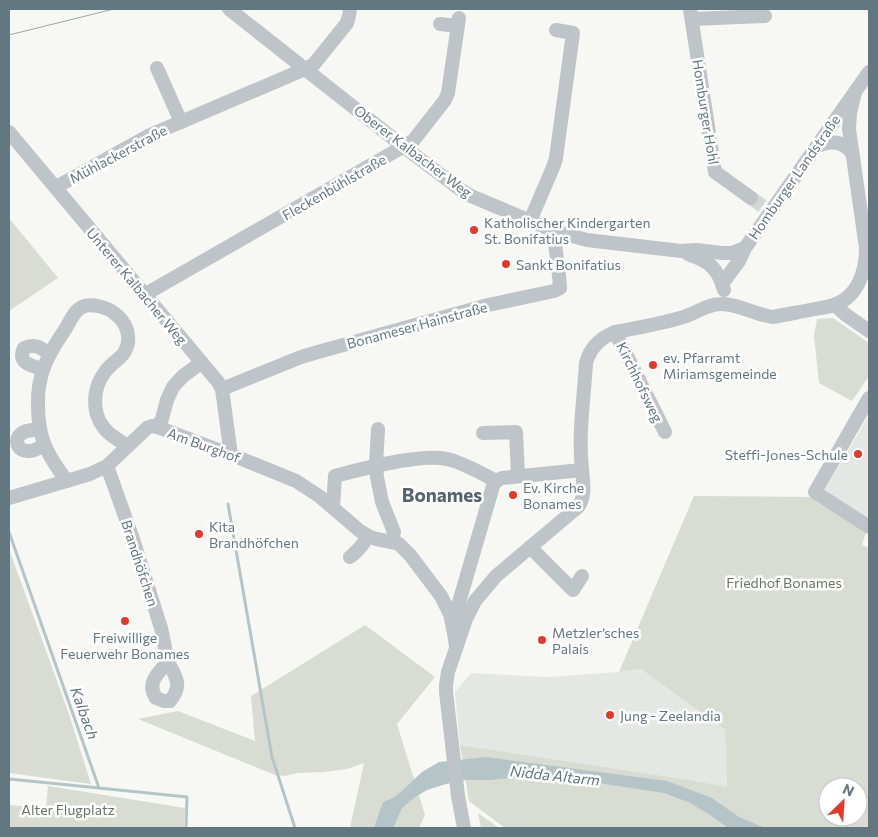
<svg xmlns="http://www.w3.org/2000/svg" width="878" height="837" font-family="Commissioner,sans-serif">
	<rect width="100%" height="100%" fill="#f7f7f4"/>
	<g fill="#e5e7e5">
		<polygon points="869,415 869,522 823,493"/>
		<polygon points="641,669 725,730 727,788 684,779 460,745 455,692 471,673 547,677 619,672"/>
	</g>
	<g fill="#d8dcd3" fill-rule="evenodd">
		<polygon points="9,218 58,278 9,311"/>
		<polygon points="833,318 869,343 869,376 852,401 819,383 814,336 817,319"/>
		<path d="M694,496L815,497L818,503L828,505L867,529L862,545L869,548V828H505L469,801L460,745L684,779L727,787L725,730L641,669L619,672ZM828,787H858V817H828Z"/>
		<polygon points="10,552 69,714 91,784 9,773 9,553"/>
		<polygon points="365,625 435,677 397,724 425,815 419,828 350,828 364,763 347,769 323,772 298,773 284,776 275,775 138,719 178,711 255,741 251,696"/>
		<polygon points="48,786 185,808 184,828 9,828 9,805 46,808"/>
		<polygon points="478,813 499,828 481,828"/>
	</g>
	<polygon fill="#b5c5c7" points="486,757 667,781 712,798 739,817 765,828 728,828 709,814 688,802 664,793 572,779 519,777 490,780 466,780 446,784 427,790 414,798 402,808 394,826 394,828 374,828 383,802 393,798 402,791 422,772 439,762"/>
	<g fill="none" stroke-linecap="round" stroke-linejoin="round">
		<g stroke="#b5c5c7" stroke-width="3">
			<polyline points="228,504 272,757 295,828"/>
			<polyline points="9,532 99,788 187,797 186,828"/>
			<polyline points="9,779 99,788"/>
		</g>
		<polyline stroke="#d2d7d7" stroke-width="14" stroke-dasharray="14 7" stroke-linecap="butt" points="751,198 764,207"/>
		<g stroke="#bec4c7" stroke-width="14">
			<polyline points="229,9 404,147 461,190 471,196 554,231 587,240 681,251 696,250 722,253 732,253 745,248"/>
			<polyline points="690,9 715,172 751,198"/>
			<polyline points="692,19 765,16"/>
			<polyline points="440,24 457,26"/>
			<polyline points="157,68 181,122"/>
			<polyline points="9,132 218,382 222,389 231,455"/>
			<path d="M818,146C831,140 843,141 852,153"/>
			<polyline points="56,187 148,136 305,69 314,64 347,23 349,16 350,9"/>
			<polyline points="530,221 554,165 556,158 573,33 556,30"/>
			<path d="M688,254C709,261 718,268 724,290"/>
			<polyline points="722,284 739,261 745,248 869,72"/>
			<polyline points="144,295 413,141 445,100 448,93 459,18"/>
			<polyline points="835,305 846,315 869,331"/>
			<polyline points="615,332 665,432"/>
			<path d="M43,369C31,366 17,363 24,348C35,343 41,348 49,353"/>
			<path d="M222,389L301,357L318,352L488,305L554,291L560,288C559,269 555,250 554,231"/>
			<polyline points="869,398 815,492 869,527"/>
			<polyline points="157,427 162,419 167,400 173,387 183,376 201,363"/>
			<path d="M40,429C35,430 29,430 24,432C12,438 17,452 29,451C35,451 40,447 44,445"/>
			<polyline points="378,429 376,465 377,477 382,502 394,532 392,542"/>
			<polyline points="483,433 516,432 518,476"/>
			<path d="M107,466L132,536L161,628L168,662C158,673 146,683 156,698L164,701H170C183,685 176,677 168,662"/>
			<path d="M67,481C47,455 38,438 38,405C37,373 49,353 66,328C70,321 74,311 82,307C91,303 107,307 114,313C127,322 133,339 124,353C119,360 110,364 105,372C93,387 91,412 104,428C110,436 120,441 128,446"/>
			<polyline points="9,498 90,474 107,466 147,428 152,426 157,427 237,457 296,481 319,496 360,531 368,536 376,539 392,542 399,544 410,555 441,596 450,614 454,633 456,646"/>
			<path d="M333,507L335,476C357,470 378,465 400,461C416,459 431,456 447,459C464,463 481,473 496,481"/>
			<polyline points="530,547 573,590 582,576"/>
			<path d="M350,557C358,551 363,545 368,536"/>
			<polyline points="453,623 493,486 496,481 502,478 582,470"/>
			<path d="M464,828L458,796L446,692V685L448,672L466,619L475,601L496,576L578,507C586,496 583,482 582,469C578,434 584,399 586,363C590,348 600,338 615,332C637,328 659,324 680,318C694,315 706,304 720,304C736,303 756,315 773,317C787,314 801,312 815,309C821,308 828,307 834,305C858,297 866,271 866,248L849,129L850,113L855,92"/>
		</g>
		<polyline stroke="#9da7ab" stroke-width="1" points="9,35 114,9"/>
	</g>
	<g fill="#e23929" stroke="#fff" stroke-width="2">
		<circle cx="474" cy="230" r="5"/>
		<circle cx="506" cy="264" r="5"/>
		<circle cx="653" cy="365" r="5"/>
		<circle cx="858" cy="454" r="5"/>
		<circle cx="513" cy="495" r="5"/>
		<circle cx="199" cy="534" r="5"/>
		<circle cx="125" cy="621" r="5"/>
		<circle cx="542" cy="640" r="5"/>
		<circle cx="610" cy="715" r="5"/>
	</g>
	<g text-anchor="middle" dominant-baseline="central" stroke-width="5" stroke-linejoin="round" paint-order="stroke">
		<g font-size="14" fill="#62777f" stroke="#fff">
			<text transform="translate(706 112) rotate(81)">Homburger Hohl</text>
			<text transform="translate(413 151) rotate(37)">Oberer Kalbacher Weg</text>
			<text transform="translate(118 154) rotate(-28)">Mühlackerstraße</text>
			<text transform="translate(794 177) rotate(-55)">Homburger Landstraße</text>
			<text transform="translate(334 187) rotate(-30)">Fleckenbühlstraße</text>
			<text transform="translate(137 286) rotate(50)">Unterer Kalbacher Weg</text>
			<text transform="translate(417 325) rotate(-15)">Bonameser Hainstraße</text>
			<text transform="translate(640 382) rotate(64)">Kirchhofsweg</text>
			<text transform="translate(204 445) rotate(20)">Am Burghof</text>
			<text transform="translate(140 563) rotate(72)">Brandhöfchen</text>
		</g>
		<g font-size="14" fill="#62777f" stroke="#fff" text-anchor="start">
			<text x="484" y="222">Katholischer Kindergarten<tspan x="484" dy="16">St. Bonifatius</tspan></text>
			<text x="516" y="264">Sankt Bonifatius</text>
			<text x="663" y="357">ev. Pfarramt<tspan x="663" dy="16">Miriamsgemeinde</tspan></text>
			<text x="848" y="454" text-anchor="end">Steffi-Jones-Schule</text>
			<text x="523" y="487">Ev. Kirche<tspan x="523" dy="16">Bonames</tspan></text>
			<text x="209" y="526">Kita<tspan x="209" dy="16">Brandhöfchen</tspan></text>
			<text x="552" y="632">Metzler’sches<tspan x="552" dy="16">Palais</tspan></text>
			<text x="125" y="637" text-anchor="middle">Freiwillige<tspan x="125" dy="16">Feuerwehr Bonames</tspan></text>
			<text x="620" y="715">Jung - Zeelandia</text>
		</g>
		<g font-size="14" fill="#687761" stroke="#fff">
			<text x="784" y="582">Friedhof Bonames</text>
			<text x="68" y="809">Alter Flugplatz</text>
		</g>
		<g font-size="15" font-style="italic" fill="#5d767a" stroke="#fff">
			<text transform="translate(85 713) rotate(70)">Kalbach</text>
			<text transform="translate(555 775) rotate(6)">Nidda Altarm</text>
		</g>
		<g font-size="19" font-weight="bold" fill="#54646a" stroke="#fff">
			<text x="442" y="494">Bonames</text>
		</g>
	</g>
	<rect width="878" height="837" fill="none" stroke="#62777f" stroke-width="20"/>
	<g transform="translate(843 802) rotate(25)"><circle r="24" fill="#ffffff" stroke="#c0c9cc"/>
	<path d="M0-4L9 19L0 12L-9 19Z" fill="#e23929"/>
	<text y="-8" font-size="14" font-weight="bold" text-anchor="middle" fill="#62777f">N</text>
	</g>
</svg>
